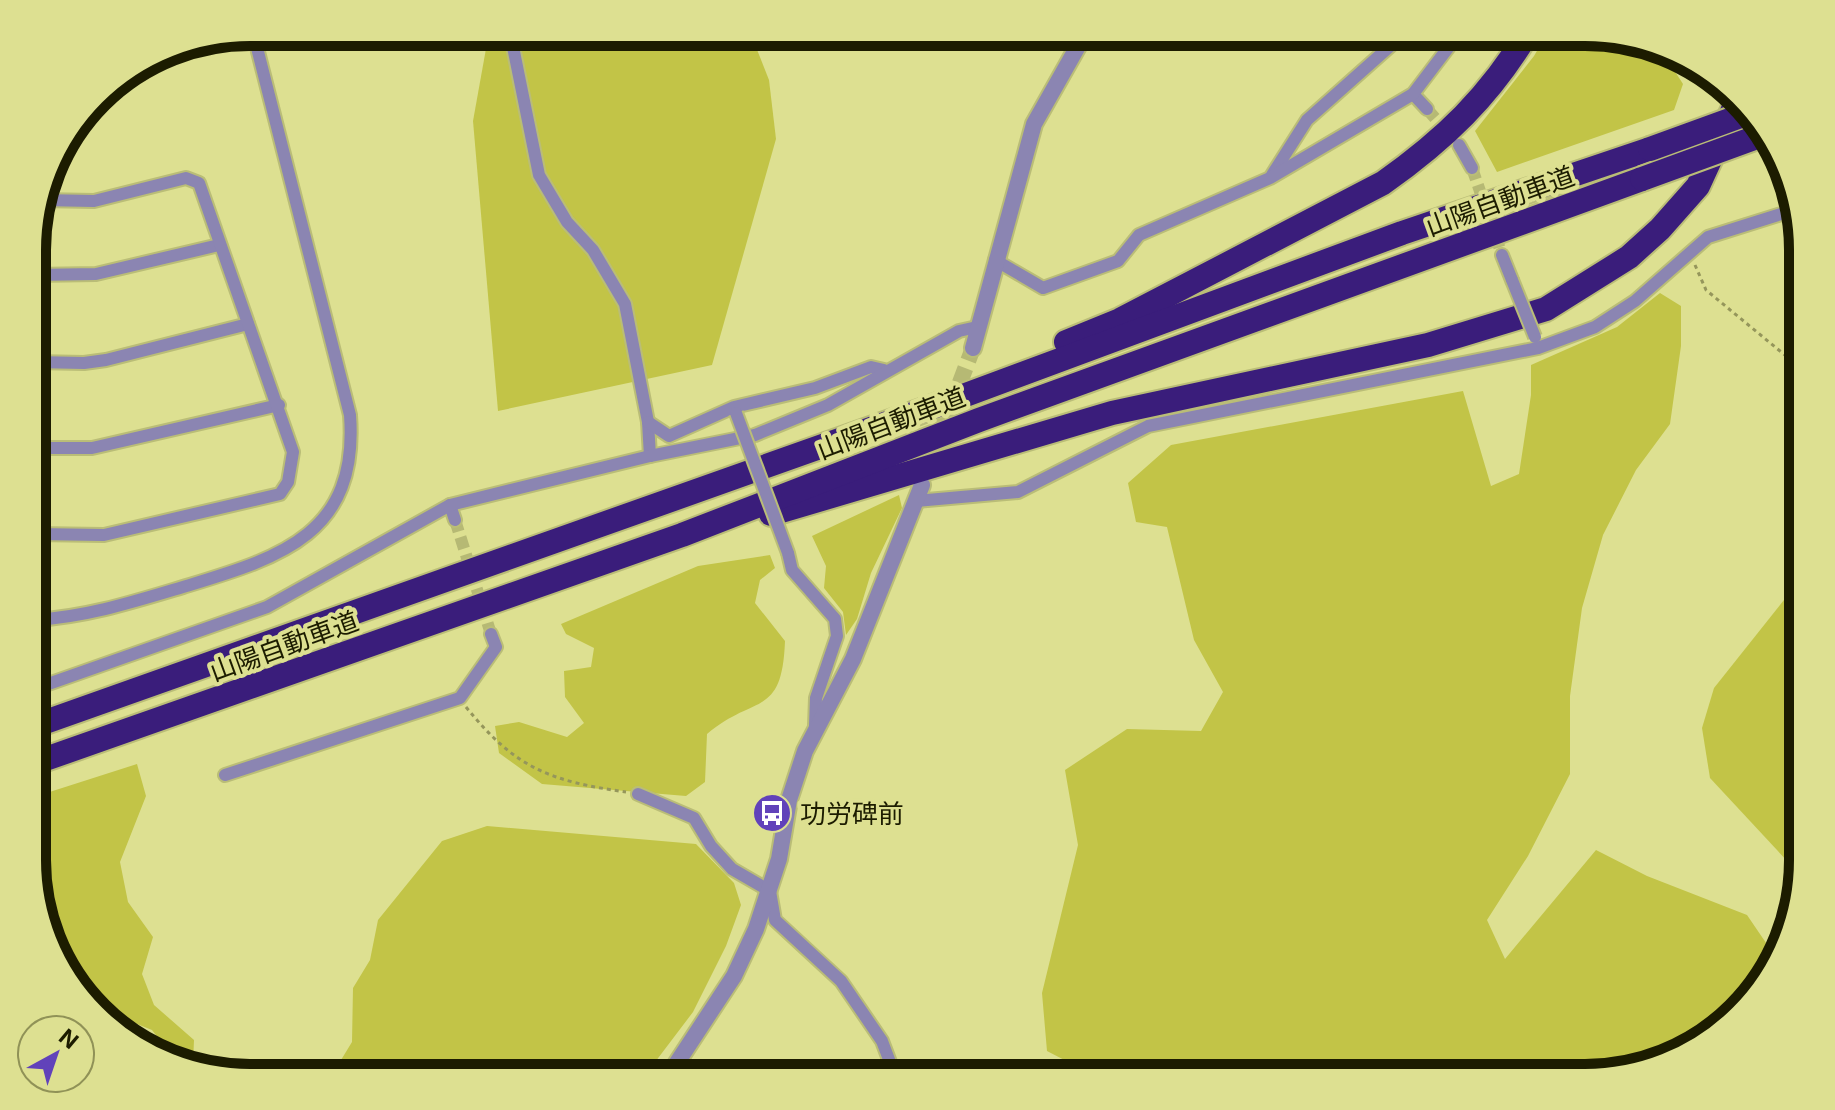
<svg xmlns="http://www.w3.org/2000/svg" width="1835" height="1110" font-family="Inter,'Noto Sans JP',sans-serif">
	<rect width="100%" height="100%" fill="#dde091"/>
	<g fill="#c2c447">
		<polygon points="489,32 750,32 769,80 776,139 712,365 498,411 473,121"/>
		<polygon points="1548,32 1586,32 1663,53 1683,84 1674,110 1497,172 1475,131 1534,56"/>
		<polygon points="1660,293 1681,306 1681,346 1670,424 1636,470 1603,535 1582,608 1570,696 1570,774 1528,856 1487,920 1505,959 1596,850 1647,876 1747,915 1777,959 1774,970 1695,1049 1599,1078 1099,1078 1047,1051 1042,993 1078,845 1065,770 1127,729 1201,731 1223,692 1194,640 1167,527 1136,522 1128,483 1171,445 1463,391 1491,486 1519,474 1531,395 1531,365 1617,327"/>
		<polygon points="899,495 902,508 871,573 857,619 846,635 843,612 824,588 826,566 812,536"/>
		<path d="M770,555L775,568L760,580L755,603L785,641C782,719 755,693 707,734L705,782L686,796L542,784L499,753L495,726L519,722L567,737L584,723L565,697L564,671L591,667L594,648L566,634L561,624L698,566Z"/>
		<polygon points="1803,576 1803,874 1802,877 1710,778 1702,728 1714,688"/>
		<polygon points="137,764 146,796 120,862 128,902 153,937 142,974 154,1005 194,1040 193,1063 173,1057 152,1030 97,1008 68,981 34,888 34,797"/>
		<polygon points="487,826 696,844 734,883 741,905 726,946 693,1012 643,1078 330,1078 352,1042 353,988 370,960 378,920 442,841"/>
	</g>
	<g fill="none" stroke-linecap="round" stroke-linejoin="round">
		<g stroke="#b6b974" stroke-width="12" stroke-dasharray="12 6" stroke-linecap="butt">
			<polyline points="1427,109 1449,134"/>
			<polyline points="1472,168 1502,255"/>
			<polyline points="455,520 491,634"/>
		</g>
		<polyline stroke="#b6b974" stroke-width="16" stroke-dasharray="16 8" stroke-linecap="butt" points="926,473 973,348"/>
		<g stroke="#babd77" stroke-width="16">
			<g id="minor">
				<polyline points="510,32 539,175 567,222 593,250 625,304 648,422 650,456"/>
				<polyline points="1413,94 1427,109"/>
				<polyline points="1459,145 1472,168"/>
				<polyline points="1272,175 1307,120 1406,32"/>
				<polyline points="1502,255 1512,280"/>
				<polyline points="995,260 1043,288 1118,261 1139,235 1270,178 1413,94 1451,44 1455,32"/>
				<polyline points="34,275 96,274 219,245"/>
				<polyline points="34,362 84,363 106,360 248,324"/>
				<polyline points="648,422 669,436 734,407 815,388 871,367 884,370"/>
				<polyline points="34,448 92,448 279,405"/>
				<polyline points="916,501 1018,492 1148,426 1538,348 1595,327 1635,301 1708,237 1794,210"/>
				<polyline points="450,505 455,520"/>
				<polyline points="34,534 104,535 280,494 288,482 293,452 199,183 186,178 94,201 40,200"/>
				<polyline points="788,553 792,570 835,619 837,636 816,698 815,726"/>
				<path d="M34,620C86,617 133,602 183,587C278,558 359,536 350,415L253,32"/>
				<polyline points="34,689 267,607 450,505 650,456 755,435 828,405 959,331 977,327"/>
				<polyline points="225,775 460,698 496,647 491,634"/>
				<polyline points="638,794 694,818 711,846 732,869 770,891 775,920 841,981 882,1041 896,1078"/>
				<polyline points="965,1078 983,1075 988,1078"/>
			</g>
		</g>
		<g stroke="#babd77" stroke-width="20">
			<g id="tertiary">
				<polyline points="973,348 1034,124 1086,32"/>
				<polyline points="667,1078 734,976 756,929 779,859 789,800 805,751 853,659 922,485"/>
			</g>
		</g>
		<g stroke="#babd77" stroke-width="28">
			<g id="motorway">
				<path d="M1066,342L1120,320L1383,183C1444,140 1490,96 1528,32"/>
				<polyline points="771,514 1112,413 1428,345 1546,309 1629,257 1660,229 1698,186 1737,101"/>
				<polyline points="34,726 944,403 1402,233 1650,149"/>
				<polyline points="34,763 682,535 979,420 1642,179"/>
			</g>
		</g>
		<g stroke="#95965b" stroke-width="3" stroke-dasharray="4 4" stroke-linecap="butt">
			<polyline points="1695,265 1706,290 1803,370"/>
			<path d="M466,707C516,769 550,781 626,792"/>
		</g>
		<use href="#minor" stroke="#8b85b2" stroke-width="12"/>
		<use href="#tertiary" stroke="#8b85b2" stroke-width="16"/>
		<use href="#motorway" stroke="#3a1d7b" stroke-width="24"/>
		<g stroke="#babd77" stroke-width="16" stroke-linecap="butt">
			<g id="minor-bridge">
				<polyline points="1512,280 1535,337"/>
				<polyline points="736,413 788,553"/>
			</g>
		</g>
		<g stroke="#babd77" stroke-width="28" stroke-linecap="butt">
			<g id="motorway-bridge">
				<polyline points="1650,149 1749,113"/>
				<polyline points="1642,179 1768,133"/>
			</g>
		</g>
		<use href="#minor-bridge" stroke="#8b85b2" stroke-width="12"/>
		<use href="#motorway-bridge" stroke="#3a1d7b" stroke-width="24"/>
	</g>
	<defs>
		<g id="bus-disc" transform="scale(2)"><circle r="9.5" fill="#6142ba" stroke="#dde091"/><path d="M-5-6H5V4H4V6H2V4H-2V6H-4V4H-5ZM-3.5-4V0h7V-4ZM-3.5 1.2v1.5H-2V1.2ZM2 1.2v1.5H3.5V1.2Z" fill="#fff"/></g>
	</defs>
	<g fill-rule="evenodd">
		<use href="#bus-disc" x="772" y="813"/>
	</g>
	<g text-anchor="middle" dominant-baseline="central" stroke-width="8" stroke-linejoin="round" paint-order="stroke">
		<g font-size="26" fill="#1c1c00" stroke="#dde091">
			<text transform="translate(1500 201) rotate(-20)">山陽自動車道</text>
			<text transform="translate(891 423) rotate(-21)">山陽自動車道</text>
			<text transform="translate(284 646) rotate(-20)">山陽自動車道</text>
		</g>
		<g font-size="26" fill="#1c1c00" stroke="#dde091" text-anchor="start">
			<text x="800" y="813">功労碑前</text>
		</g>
	</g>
	<path d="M0 0H1835V1110H0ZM250 46H1585A204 204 0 0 1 1789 250V860A204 204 0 0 1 1585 1064H250A204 204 0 0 1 46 860V250A204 204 0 0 1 250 46Z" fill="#dde091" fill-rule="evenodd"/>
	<path fill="none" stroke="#1c1c00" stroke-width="10" d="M250 46H1585A204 204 0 0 1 1789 250V860A204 204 0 0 1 1585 1064H250A204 204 0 0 1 46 860V250A204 204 0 0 1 250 46Z"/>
	<g transform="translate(56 1054) rotate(40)"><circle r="38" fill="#dde091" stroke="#909257" stroke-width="2"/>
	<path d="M0-6L14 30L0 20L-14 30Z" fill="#6142ba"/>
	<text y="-12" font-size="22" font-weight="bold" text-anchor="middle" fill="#1c1c00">N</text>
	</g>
</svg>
